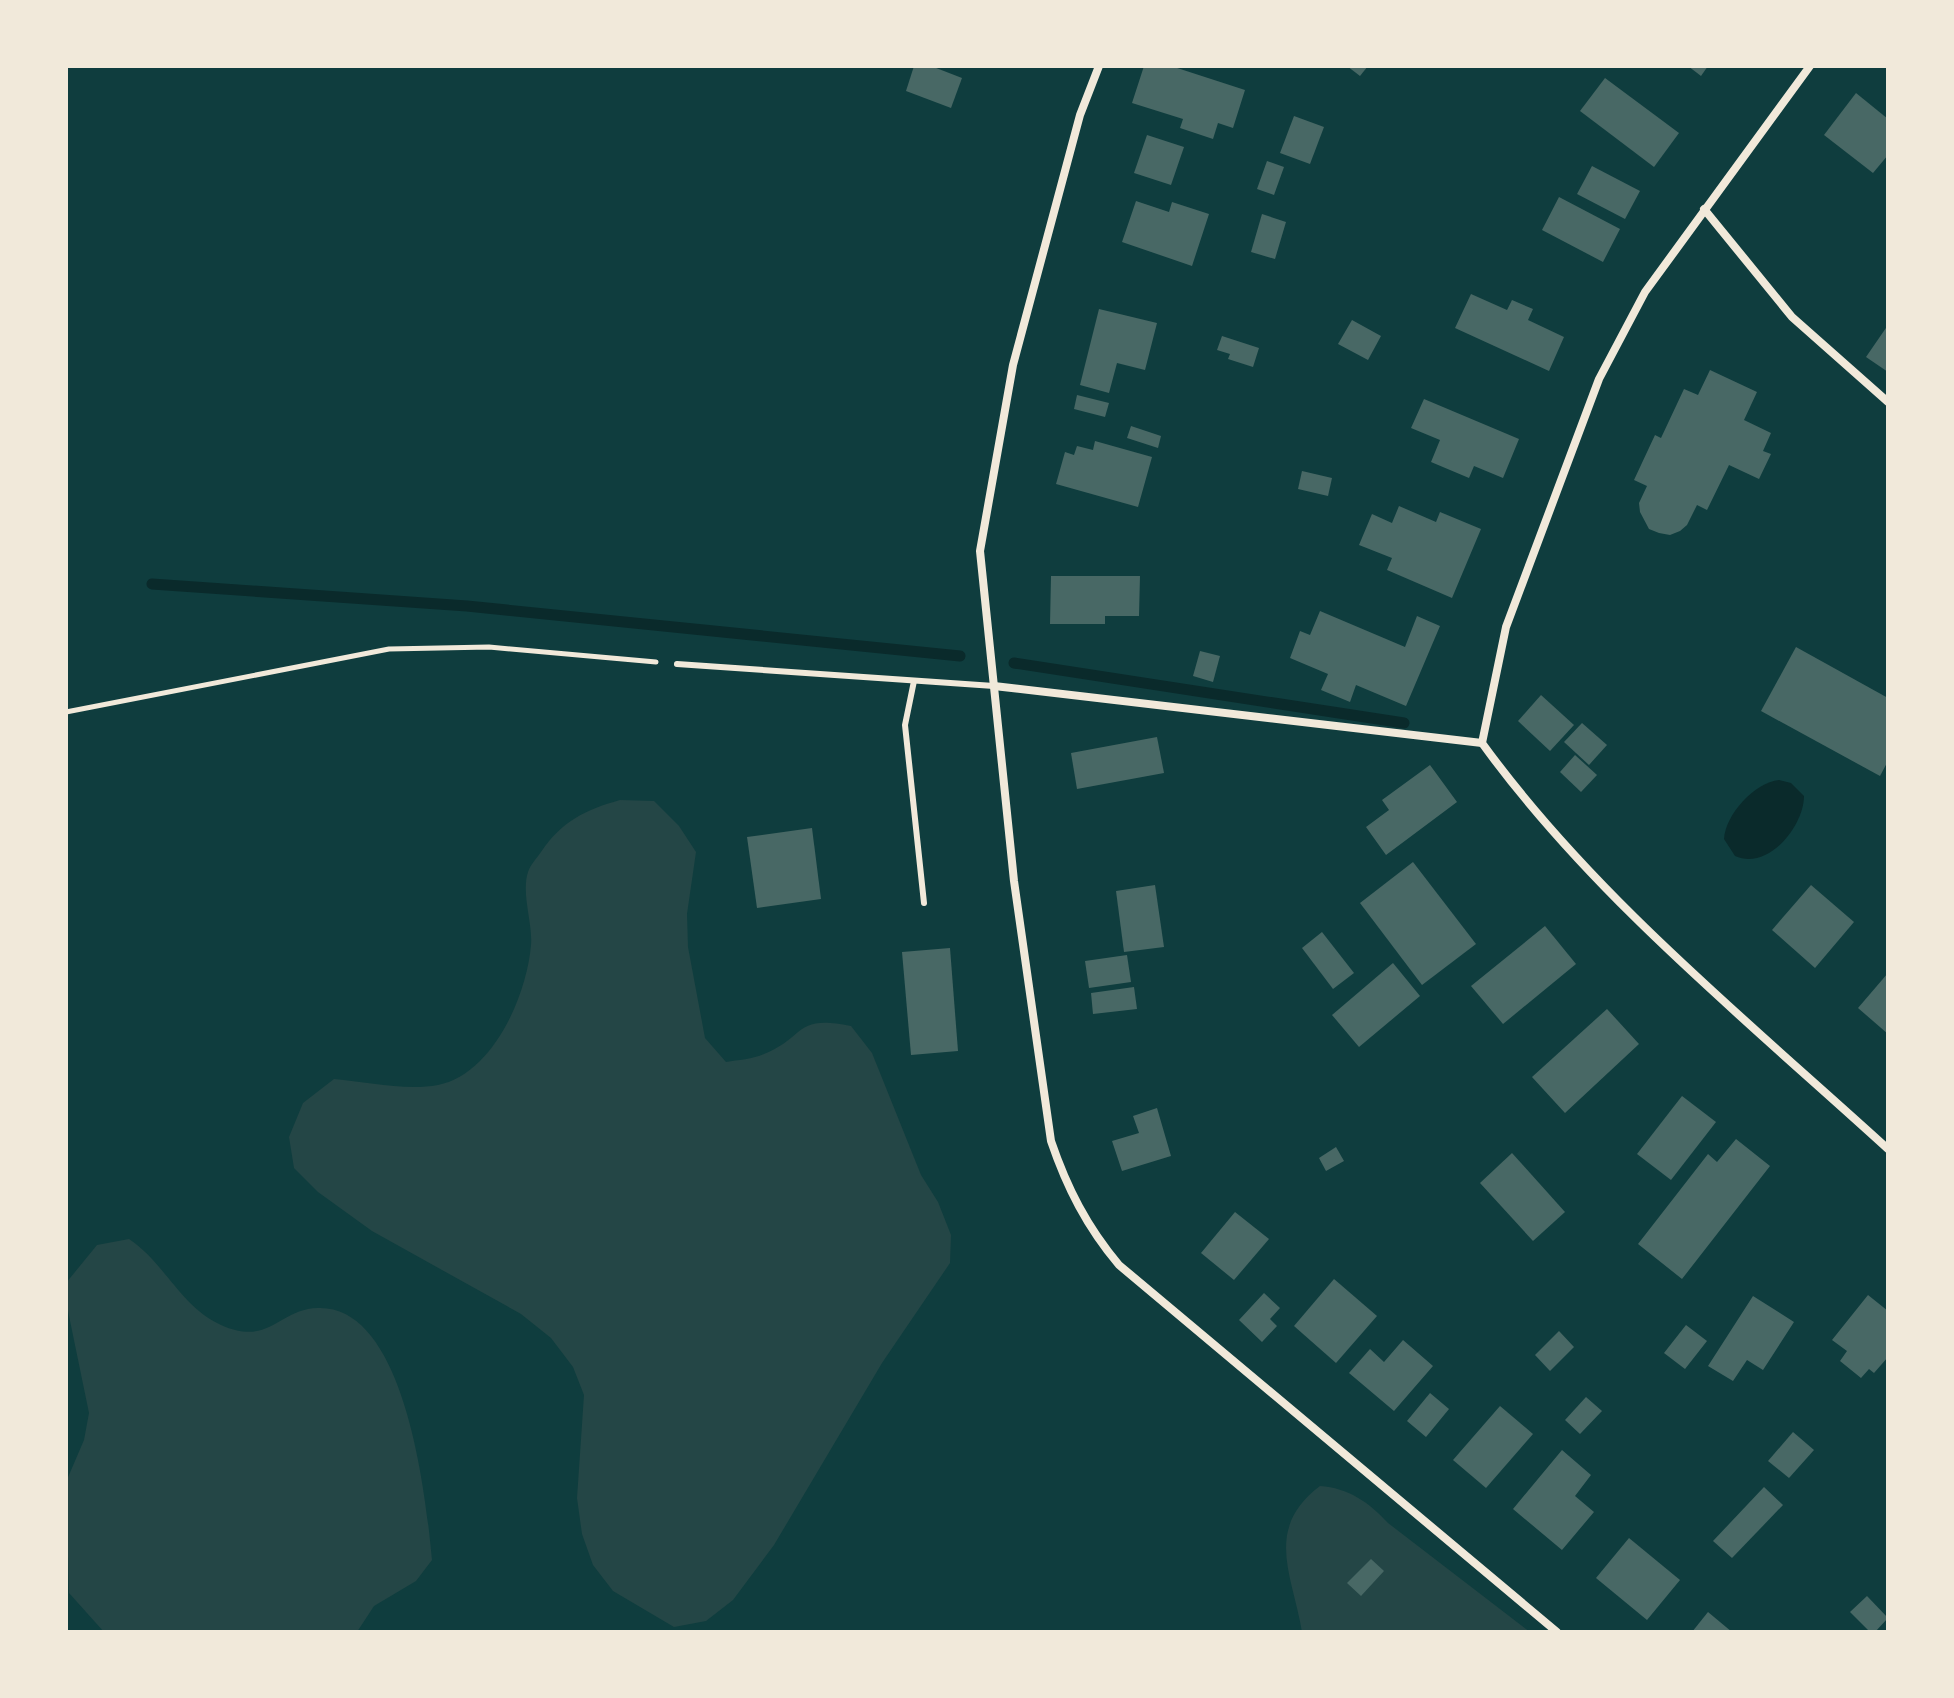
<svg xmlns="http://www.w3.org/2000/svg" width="1954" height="1698" font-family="Raleway,sans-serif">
	<rect width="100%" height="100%" fill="#0f3d3e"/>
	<g fill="#244646">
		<path d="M620,800L654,801L679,826L696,852L687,914L688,947L705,1038L726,1062C738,1060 753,1059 764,1054C806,1037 794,1014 851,1026L872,1053L921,1175L938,1202L951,1235L950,1263L882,1363L774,1545L733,1600L706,1621L674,1627L613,1591L593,1565L582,1534L577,1498L584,1395L573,1367L551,1338L521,1314L372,1231L318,1192L294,1168L289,1137L303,1103L334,1079C367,1082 406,1091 438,1085C493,1074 527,995 531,945C533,923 521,894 528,872C530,865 537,858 541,852C562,821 585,810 620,800Z"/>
		<path d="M129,1239C165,1263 180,1306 221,1325C270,1347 278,1309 318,1308C406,1305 426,1497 432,1560L416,1581L374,1606L357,1632H104L69,1593L66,1482L84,1440L89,1413L68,1311L66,1283L97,1245Z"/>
		<path d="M1320,1486C1348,1488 1369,1502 1388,1523L1530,1632H1302C1293,1576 1263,1529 1320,1486Z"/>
	</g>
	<path fill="#0a2a2b" d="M1779,780L1791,783L1804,796C1804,826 1768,871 1735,856L1724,839C1725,815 1755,782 1779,780Z"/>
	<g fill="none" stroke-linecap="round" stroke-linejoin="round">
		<g stroke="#0a2a2b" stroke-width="11">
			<polyline points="152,584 467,606 960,656"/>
			<polyline points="1014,663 1404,723"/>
		</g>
	</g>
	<g fill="#486865">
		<polygon points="914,66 931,66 962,78 951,108 906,91"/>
		<polygon points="1144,66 1171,66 1245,90 1233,128 1218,123 1213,139 1180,128 1183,119 1132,103"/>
		<polygon points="1347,66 1368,66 1360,76"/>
		<polygon points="1688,66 1708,66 1701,76"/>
		<polygon points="1605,78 1679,133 1654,167 1580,111"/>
		<polygon points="1856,93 1888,119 1888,155 1873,173 1824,135"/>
		<polygon points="1294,116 1324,127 1310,164 1280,153"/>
		<polygon points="1147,135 1184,147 1171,185 1134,173"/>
		<polygon points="1267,161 1284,167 1274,195 1257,189"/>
		<polygon points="1592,166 1640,191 1625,219 1577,194"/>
		<polygon points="1559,197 1620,229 1603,262 1542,230"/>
		<polygon points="1136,201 1169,212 1172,202 1209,214 1192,266 1122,242"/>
		<polygon points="1262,214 1286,222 1275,259 1251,252"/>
		<polygon points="1471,294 1507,310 1512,300 1533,309 1528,320 1564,337 1549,371 1455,328"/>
		<polygon points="1099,309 1157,323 1145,370 1117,363 1109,393 1080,385"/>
		<polygon points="1352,320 1381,336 1368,360 1338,344"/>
		<polygon points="1888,325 1888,372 1866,357"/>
		<polygon points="1222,336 1259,348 1253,367 1228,359 1230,354 1217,350"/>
		<polygon points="1710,370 1757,392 1744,420 1771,433 1763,451 1771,454 1759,479 1729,465 1707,510 1697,505 1687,525 1680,531 1670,535 1659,533 1649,529 1640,512 1639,503 1647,486 1634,480 1655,435 1661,438 1684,389 1698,395"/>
		<polygon points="1077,395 1109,403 1105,417 1074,409"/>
		<polygon points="1424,399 1519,439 1503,478 1474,466 1469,478 1431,462 1440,440 1411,428"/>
		<polygon points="1131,426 1161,436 1158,448 1127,438"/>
		<polygon points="1095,441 1152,457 1138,507 1056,484 1065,452 1074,455 1077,446 1093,450"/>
		<polygon points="1302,471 1332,478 1328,496 1298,489"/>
		<polygon points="1399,506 1436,522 1440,512 1481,529 1452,598 1387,570 1392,558 1359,545 1372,514 1392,523"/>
		<polygon points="1051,576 1140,576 1139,616 1105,616 1105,624 1050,624"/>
		<polygon points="1320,611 1405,647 1417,616 1440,626 1406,706 1356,685 1350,702 1321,690 1328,674 1290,658 1300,631 1310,635"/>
		<polygon points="1796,647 1888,698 1888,761 1880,776 1761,711"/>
		<polygon points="1200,651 1220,656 1213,682 1193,676"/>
		<polygon points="1541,695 1574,725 1550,751 1518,721"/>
		<polygon points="1582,723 1607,745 1589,765 1564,742"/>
		<polygon points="1157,737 1164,773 1077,789 1071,753"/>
		<polygon points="1575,755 1597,775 1581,792 1560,772"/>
		<polygon points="1430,765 1457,802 1386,855 1366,827 1389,810 1382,800"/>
		<polygon points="812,828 821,899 757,908 747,837"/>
		<polygon points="1413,862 1476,944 1422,985 1360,903"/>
		<polygon points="1155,885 1164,947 1124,952 1116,891"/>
		<polygon points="1811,885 1854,922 1815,968 1772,930"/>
		<polygon points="1545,926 1576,964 1503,1024 1471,986"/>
		<polygon points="1322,932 1354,973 1333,989 1302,948"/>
		<polygon points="950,948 958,1051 911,1055 902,952"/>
		<polygon points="1127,955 1131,982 1089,988 1085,961"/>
		<polygon points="1393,963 1420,996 1359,1047 1332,1015"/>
		<polygon points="1888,973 1888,1034 1858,1008"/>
		<polygon points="1134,987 1137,1009 1093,1014 1091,993"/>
		<polygon points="1607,1009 1639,1044 1565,1113 1532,1077"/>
		<polygon points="1682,1096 1716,1122 1671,1180 1637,1154"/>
		<polygon points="1157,1108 1171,1156 1122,1171 1112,1141 1139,1133 1133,1116"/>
		<polygon points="1736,1139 1770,1166 1682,1279 1638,1244 1708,1154 1717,1162"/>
		<polygon points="1336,1147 1344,1161 1326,1171 1319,1158"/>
		<polygon points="1512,1153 1565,1212 1533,1241 1480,1183"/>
		<polygon points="1235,1212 1269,1239 1234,1280 1201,1253"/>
		<polygon points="1334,1279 1377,1316 1336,1363 1294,1326"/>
		<polygon points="1264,1293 1280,1308 1270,1319 1277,1326 1262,1342 1239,1320"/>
		<polygon points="1868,1295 1888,1311 1888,1357 1874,1373 1869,1369 1861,1378 1840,1361 1847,1351 1832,1340"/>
		<polygon points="1753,1296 1794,1322 1763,1370 1747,1360 1733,1381 1708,1366"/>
		<polygon points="1686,1325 1707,1341 1685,1369 1664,1353"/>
		<polygon points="1559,1331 1574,1347 1550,1371 1535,1355"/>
		<polygon points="1403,1340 1433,1366 1394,1411 1349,1373 1370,1349 1384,1362"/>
		<polygon points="1430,1393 1449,1409 1426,1437 1407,1421"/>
		<polygon points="1586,1397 1602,1411 1580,1434 1565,1420"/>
		<polygon points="1500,1406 1533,1434 1486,1488 1453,1460"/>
		<polygon points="1793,1432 1814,1450 1789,1478 1768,1461"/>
		<polygon points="1562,1450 1591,1475 1575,1496 1594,1512 1562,1550 1513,1509"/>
		<polygon points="1764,1487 1783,1505 1732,1558 1713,1541"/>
		<polygon points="1629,1538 1680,1580 1647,1620 1596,1578"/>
		<polygon points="1371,1559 1384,1571 1361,1596 1347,1583"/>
		<polygon points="1867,1596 1888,1618 1875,1632 1870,1632 1850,1612"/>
		<polygon points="1708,1612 1732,1632 1692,1632"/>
	</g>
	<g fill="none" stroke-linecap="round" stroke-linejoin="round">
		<polyline stroke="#f1e9da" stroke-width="5" points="66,712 389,649 489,647 656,662"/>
		<g stroke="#f1e9da" stroke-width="6">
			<polyline points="677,664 994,686"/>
			<polyline points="914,681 905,725 924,903"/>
		</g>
		<g stroke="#f1e9da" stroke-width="8">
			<path d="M1099,66L1080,115L1013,365L980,551L1014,881L1051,1141C1067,1188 1087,1227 1119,1265L1557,1632"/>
			<path d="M1810,66L1645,292L1599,379L1506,627L1482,743C1592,895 1750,1023 1888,1149"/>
			<polyline points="1704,209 1792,317 1888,402"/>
			<polyline points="994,686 1482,743"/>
		</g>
	</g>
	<rect width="1954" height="1698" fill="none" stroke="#f1e9da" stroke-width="136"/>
</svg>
